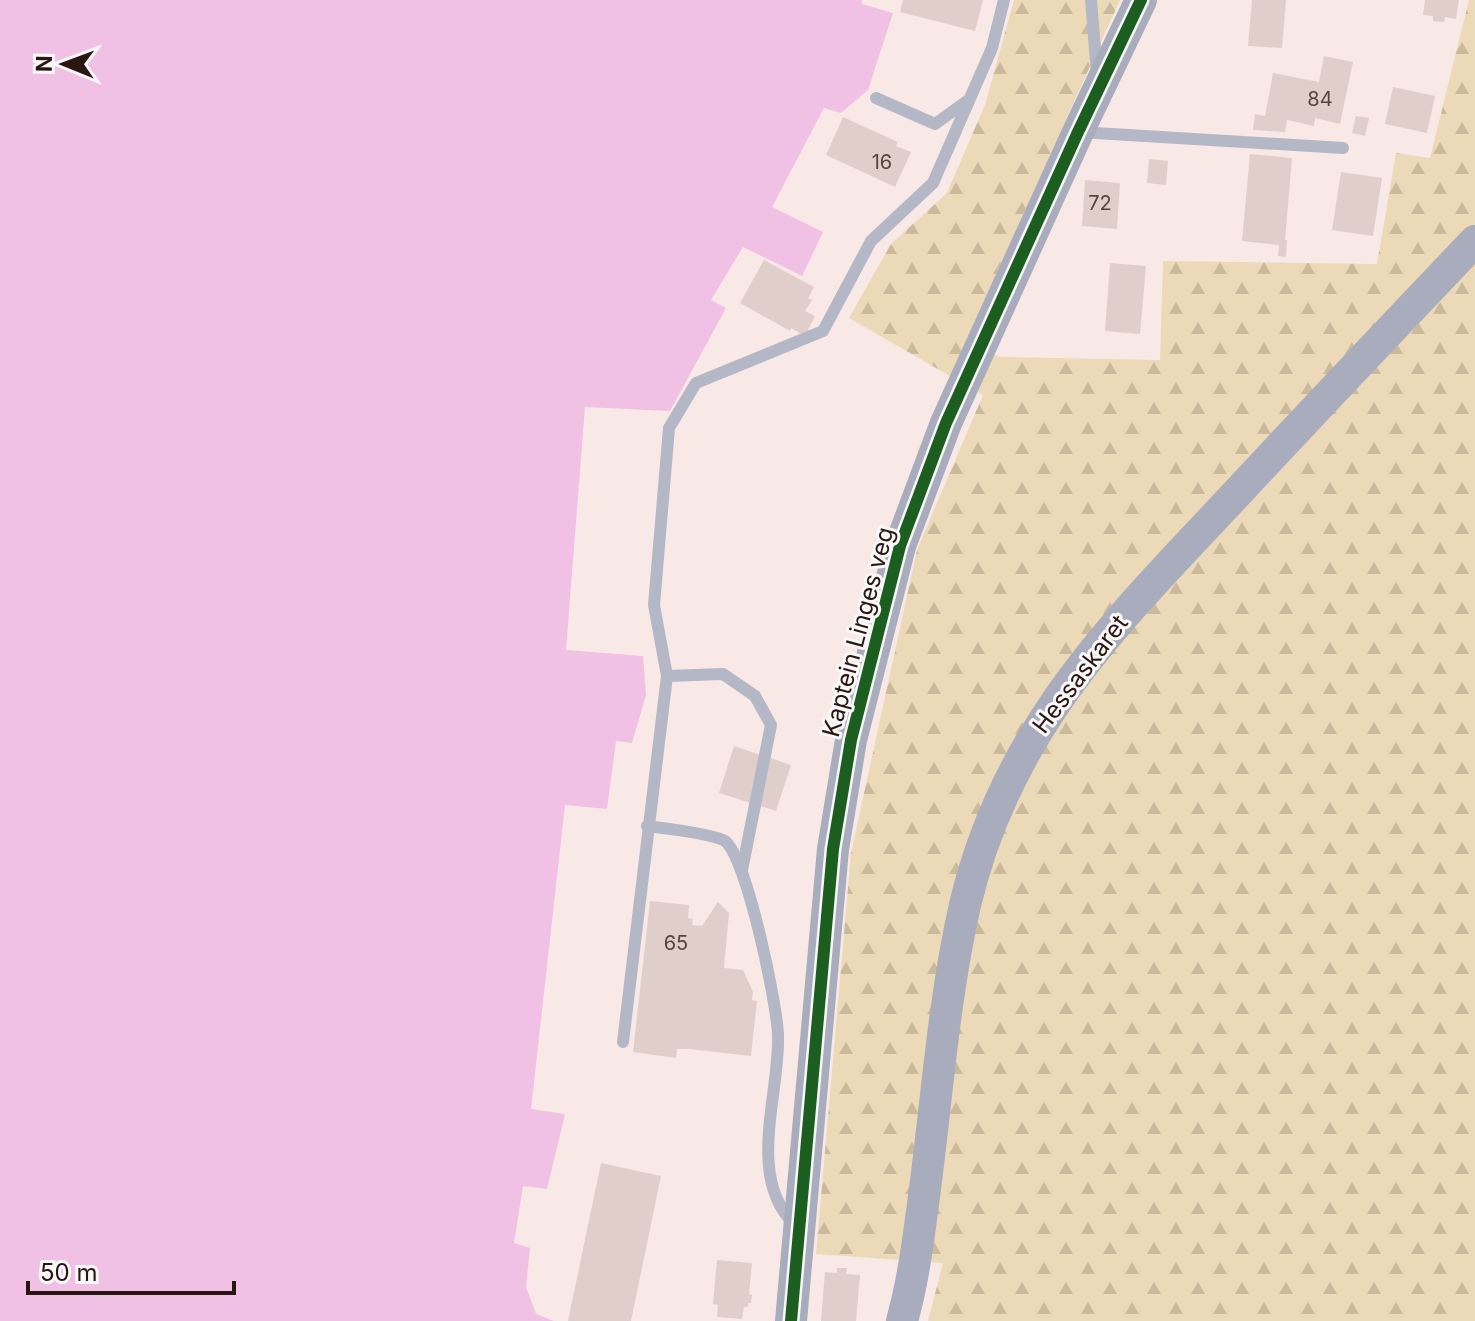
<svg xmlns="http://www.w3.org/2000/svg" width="1475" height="1321" font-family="Inter,sans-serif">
	<defs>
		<pattern id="forest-firs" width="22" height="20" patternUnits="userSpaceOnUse" patternTransform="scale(2)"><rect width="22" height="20" fill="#ecd9b7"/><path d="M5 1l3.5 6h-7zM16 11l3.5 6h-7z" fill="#cbb99c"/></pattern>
	</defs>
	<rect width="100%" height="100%" fill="#f8e9e6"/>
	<polygon fill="url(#forest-firs)" points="1014,0 1120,0 963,347 1002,357 1160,360 1163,261 1377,264 1396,153 1430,158 1469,0 1475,0 1475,1321 928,1321 943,1263 816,1254 851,853 917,550 983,395 849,318 891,244 947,193 985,105"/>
	<polygon fill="#f0c0e5" points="0,0 862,0 862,4 893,13 868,90 841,113 824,108 772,207 823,232 802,276 743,247 711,300 726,308 670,411 585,407 566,650 643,656 646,695 632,743 616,741 607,809 565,805 531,1109 565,1114 547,1189 523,1186 514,1243 530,1248 526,1287 536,1314 554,1321 0,1321"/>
	<g fill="#e0ceca">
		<polygon points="903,0 983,0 975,31 900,12"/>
		<polygon points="1252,0 1286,0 1282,48 1248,46"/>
		<polygon points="1425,0 1459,0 1456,19 1445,17 1444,22 1433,21 1433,16 1423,15"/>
		<polygon points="1324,56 1353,62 1340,124 1315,118 1314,126 1287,120 1285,132 1253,130 1255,114 1265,116 1273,73 1319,82"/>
		<polygon points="1393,87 1435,96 1427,133 1385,124"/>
		<polygon points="1356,116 1369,118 1365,136 1352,133"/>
		<polygon points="843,117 898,142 896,146 911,152 895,187 826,155"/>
		<polygon points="1250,154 1292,158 1285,240 1287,240 1286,257 1278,256 1279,245 1242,241"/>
		<polygon points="1149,159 1168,161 1166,185 1147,183"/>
		<polygon points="1341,172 1382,178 1373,236 1332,230"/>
		<polygon points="1085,180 1120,183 1117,229 1082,226"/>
		<polygon points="764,260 814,287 808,298 812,300 805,311 815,316 805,336 791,328 790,331 740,303"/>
		<polygon points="1110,263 1146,266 1140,334 1105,331"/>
		<polygon points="734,746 791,765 776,811 719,793"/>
		<polygon points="650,901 689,905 688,918 693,919 692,925 702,926 718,902 729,913 724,968 743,970 753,992 752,1000 757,1001 751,1056 689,1049 677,1049 676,1058 633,1052"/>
		<polygon points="601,1163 661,1176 631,1321 568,1321"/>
		<polygon points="717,1260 752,1263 749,1294 752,1295 751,1303 748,1303 748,1307 744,1307 742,1319 717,1317 718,1305 713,1304"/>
		<polygon points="837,1268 847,1268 846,1274 860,1275 856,1321 821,1321 825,1272 837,1273"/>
	</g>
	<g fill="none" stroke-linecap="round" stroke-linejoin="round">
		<g stroke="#b4b7c5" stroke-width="12">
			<polyline points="1091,0 1097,74"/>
			<polyline points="876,98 935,124 967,101"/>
			<polyline points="1079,132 1343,148"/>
			<polyline points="667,676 654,605 669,428 696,383 823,331 871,241 933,183 992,48 1004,0"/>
			<path d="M647,826C663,828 714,834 725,841C747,858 777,1004 778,1035C780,1095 746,1176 794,1224"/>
			<polyline points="623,1042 667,676 723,674 755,696 771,725 742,870"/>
		</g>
		<g stroke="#a9acbc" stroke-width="32">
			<polyline points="791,1321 833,849 851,740 900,546 946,423 1078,132 1141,0"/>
			<path d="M902,1321C914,1278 919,1234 925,1189C937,1096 944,997 965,905C1007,726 1118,620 1239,491C1317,407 1396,324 1475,241"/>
		</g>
		<g stroke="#f8f8f8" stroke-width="17">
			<polyline id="cycleway" points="791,1321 833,849 851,740 900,546 946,423 1078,132 1141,0"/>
		</g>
		<use href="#cycleway" stroke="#1b5e20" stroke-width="12"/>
	</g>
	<g text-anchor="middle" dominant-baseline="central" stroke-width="6" stroke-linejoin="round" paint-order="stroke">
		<g font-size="20" fill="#58433f">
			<text x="1320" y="99">84</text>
			<text x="882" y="162">16</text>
			<text x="1100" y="203">72</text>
			<text x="676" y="943">65</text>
		</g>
		<g font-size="24" fill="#2b1511" stroke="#f8f8f8">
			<text transform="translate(858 632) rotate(-75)">Kaptein Linges veg</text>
			<text transform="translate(1080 674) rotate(-53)">Hessaskaret</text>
		</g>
	</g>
	<g transform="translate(64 64) rotate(271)" stroke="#f8f8f8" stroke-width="6" paint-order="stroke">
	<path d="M0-6L14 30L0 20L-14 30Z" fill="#2b1511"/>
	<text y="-12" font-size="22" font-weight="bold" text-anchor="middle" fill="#2b1511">N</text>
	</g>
	<path d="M28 1281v12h206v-12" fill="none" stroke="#2b1511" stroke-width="4"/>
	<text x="40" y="1281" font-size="24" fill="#2b1511" stroke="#f8f8f8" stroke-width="6" paint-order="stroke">50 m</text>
</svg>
